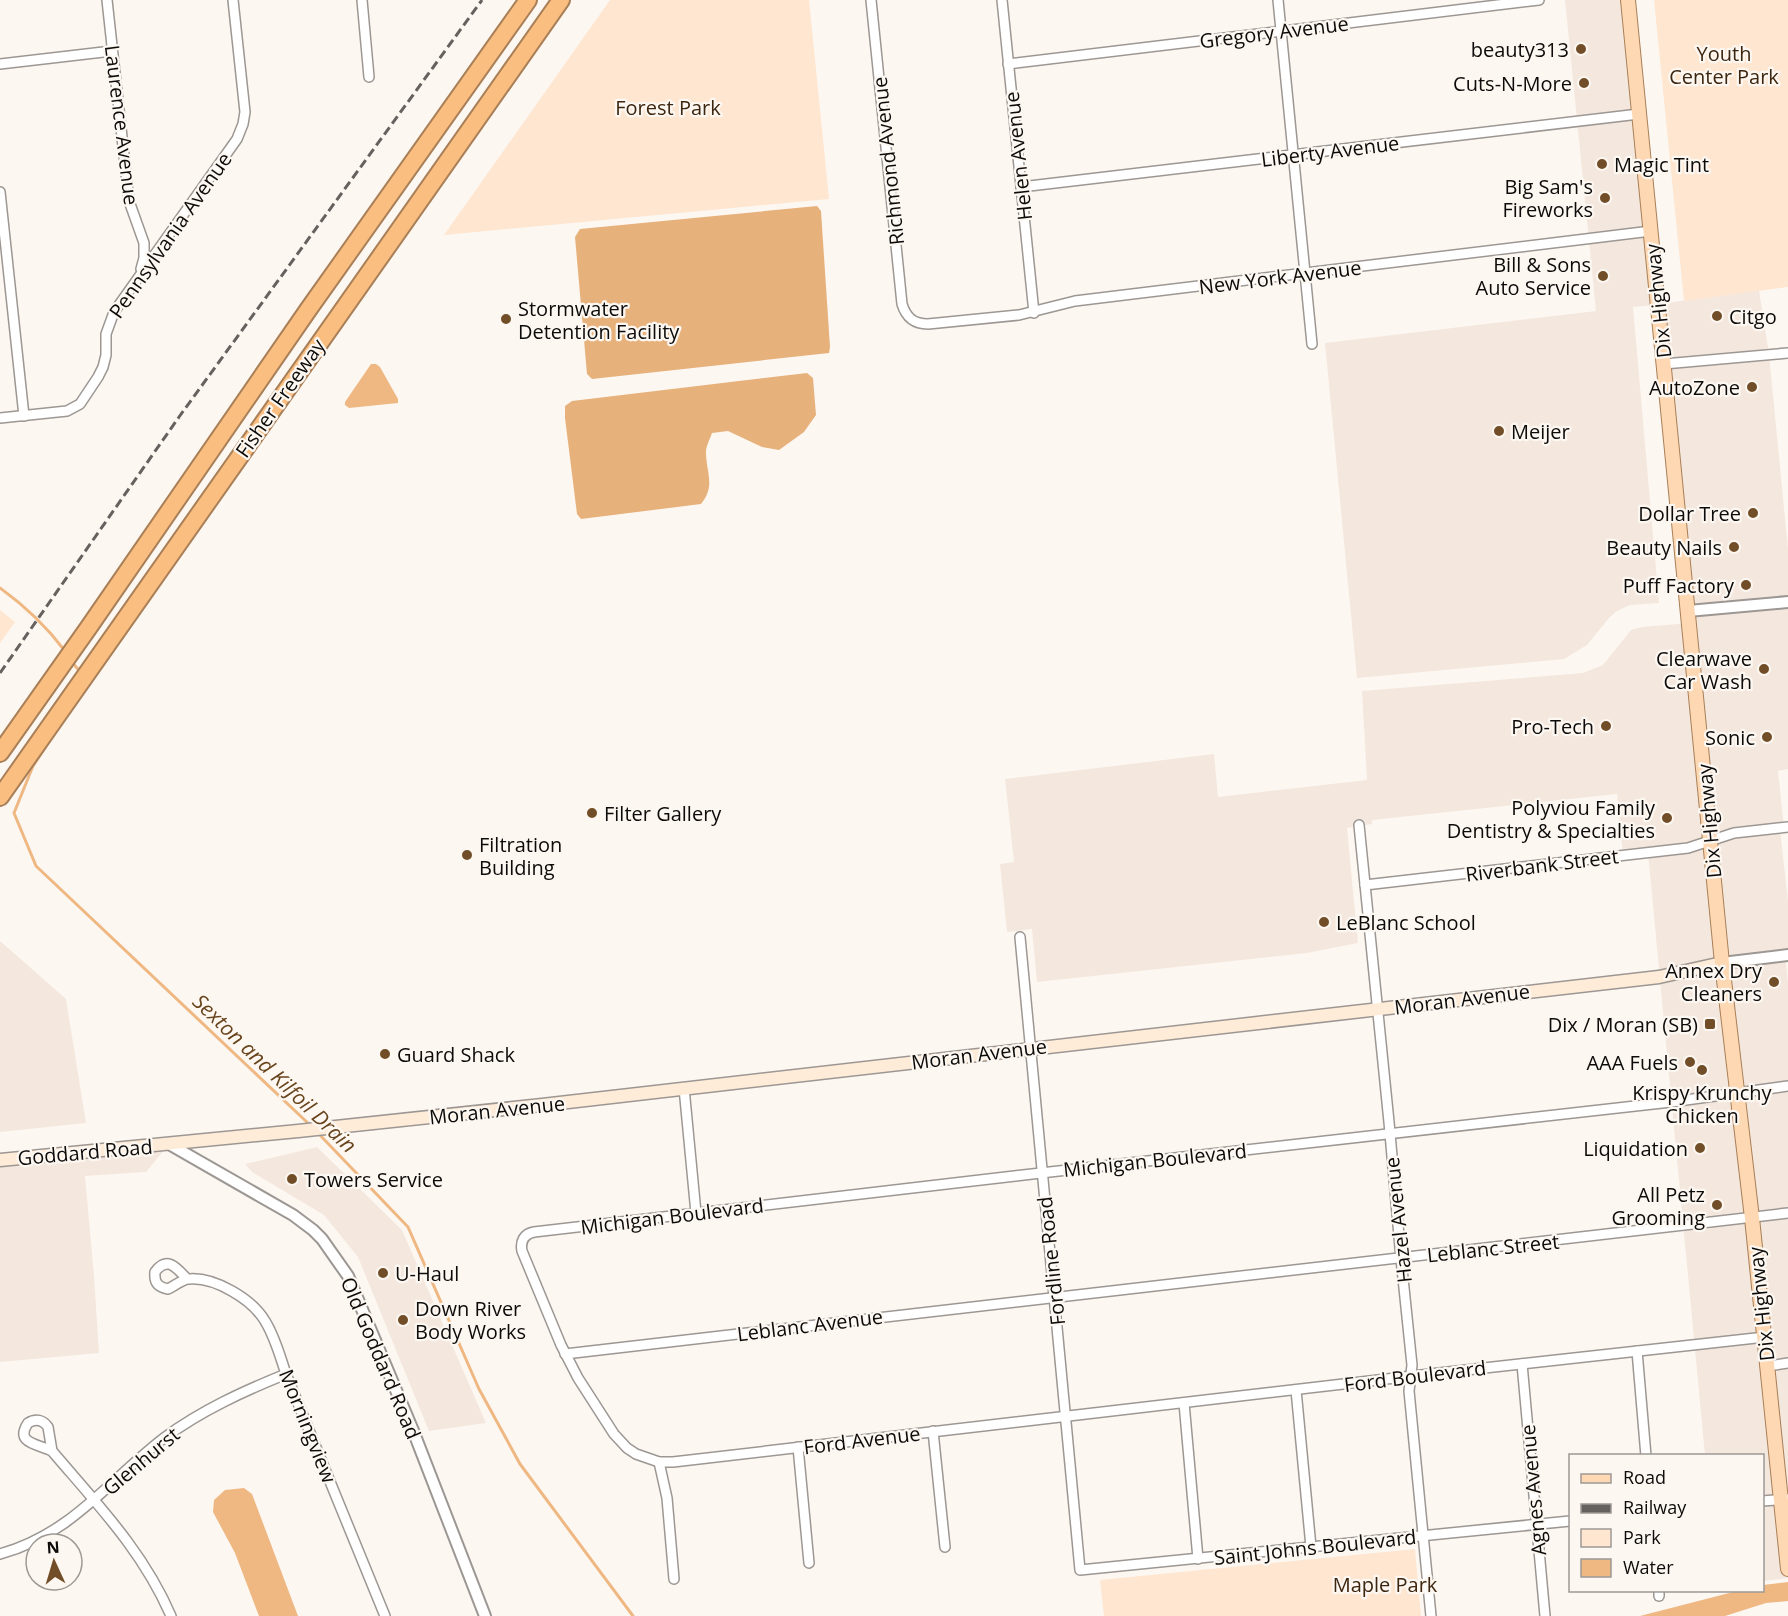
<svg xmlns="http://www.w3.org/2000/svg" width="1788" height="1616" font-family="'Open Sans',sans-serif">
	<rect width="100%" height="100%" fill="#fdf7f2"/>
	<g fill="#f4e8de">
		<polygon points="1565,0 1628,0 1659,304 1759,290 1769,354 1788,549 1788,769 1778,771 1784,828 1780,829 1788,901 1788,958 1786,963 1788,983 1788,1578 1763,1581 1762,1456 1705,1455 1648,853 1623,856 1617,794 1372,820 1372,824 1347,828 1358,943 1307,953 1037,982 1032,929 1007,932 1000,864 1014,862 1005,779 1214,754 1218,797 1367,780 1362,691 1583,673 1603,665 1631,630 1642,627 1689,623 1658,305 1633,307 1659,603 1630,605 1617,611 1609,618 1587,645 1564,659 1357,678 1325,343 1596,311"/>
		<polygon points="0,941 66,999 86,1123 0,1132"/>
		<polygon points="169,1144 146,1172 85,1176 94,1276 99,1353 0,1362 0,1160"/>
		<polygon points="317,1147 402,1230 486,1423 429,1431 358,1257 324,1215 252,1172 245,1164"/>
	</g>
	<g fill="#fee6d1">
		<polygon points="610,0 809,0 829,199 444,235"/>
		<polygon points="1654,0 1788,0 1788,287 1684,301"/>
		<polygon points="0,610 15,622 0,643"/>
		<polygon points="1415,1549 1421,1616 1104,1616 1100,1580"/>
	</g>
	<g fill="#e7b17c">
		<polygon points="817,206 821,211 830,347 829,353 592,379 587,374 575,237 580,229"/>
		<path d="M807,373L813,378L816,415L804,432L779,450L762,447L728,431L712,433C710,439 706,446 706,452C706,472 716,486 701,504L581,519L577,514L565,418V406L572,401Z"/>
	</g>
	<g fill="#efb883">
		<polygon points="371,364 376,364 380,367 398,399 398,403 349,408 345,405 345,402"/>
		<polygon points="244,1488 252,1494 298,1616 259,1616 235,1553 213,1512 214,1500 225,1490"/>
		<polygon points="1788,1582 1788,1601 1766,1603 1725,1616 1640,1616 1737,1591 1762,1590 1763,1585"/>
	</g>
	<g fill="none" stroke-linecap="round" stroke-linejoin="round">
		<g stroke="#efb883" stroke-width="3">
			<path d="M0,588C25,606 46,626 65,651"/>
			<polyline points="72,662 81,673"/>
			<polyline points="56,731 33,766 14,813 36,866 310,1125"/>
			<polyline points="317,1132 408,1227 479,1389 520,1464 633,1616"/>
		</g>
		<g stroke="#9d9793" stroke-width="12">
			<g id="minor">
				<polyline points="107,0 129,201 144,243 144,258 141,269"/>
				<polyline points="362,0 369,77"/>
				<path d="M871,0L902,304C906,317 913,324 928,324L1019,315L1075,301L1651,231"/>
				<polyline points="1002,0 1034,313"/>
				<polyline points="1278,0 1312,344"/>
				<polyline points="0,64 112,51"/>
				<polyline points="1008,64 1539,0"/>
				<polyline points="1021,187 1639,114"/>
				<polyline points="0,192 24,416"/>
				<polyline points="1664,364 1788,353"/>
				<polyline points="0,418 67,411 80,404 98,377 103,367 106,355 106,334 114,312 237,139 243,124 245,112 233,0"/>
				<polyline points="1359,825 1389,1122 1401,1259 1412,1365 1409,1391 1431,1616"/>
				<polyline points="1365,885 1688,848 1734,833 1788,827"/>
				<polyline points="1020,937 1080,1570 1570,1521"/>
				<polyline points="684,1088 696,1213"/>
				<path d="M187,1279C177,1268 167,1255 155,1272C154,1283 158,1287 168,1289C174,1286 183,1279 189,1279C215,1277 252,1299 265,1321C275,1337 280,1356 286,1374L385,1616"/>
				<path d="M1765,1337L1421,1375L673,1462H659L636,1454L627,1448L614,1434L578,1378L561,1345L522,1251C520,1241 524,1234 534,1232L1032,1174L1671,1102L1788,1086"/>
				<polyline points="1637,1351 1646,1456"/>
				<polyline points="565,1354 1788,1213"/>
				<polyline points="1522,1364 1545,1616"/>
				<polyline points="1768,1366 1788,1363"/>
				<polyline points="1296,1390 1311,1547"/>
				<polyline points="1184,1403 1198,1559"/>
				<polyline points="933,1431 945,1547"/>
				<polyline points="798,1447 809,1563"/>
				<path d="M52,1451L48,1427C43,1420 36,1418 28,1423C14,1444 39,1444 52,1451C97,1504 143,1551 171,1616"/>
				<polyline points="659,1462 667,1498 674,1579"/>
				<polyline points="1762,1501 1788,1499"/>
				<path d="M0,1554C72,1534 108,1481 164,1438C202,1410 244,1391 286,1374"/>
				<polyline points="1659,1590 1659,1596"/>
			</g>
		</g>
		<g stroke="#9d9793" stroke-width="14">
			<g id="tertiary">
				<polyline points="1688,611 1788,602"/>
				<polyline points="1722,963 1788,955"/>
				<polyline points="169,1144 293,1215 313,1230 322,1239 348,1276 414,1433 485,1616"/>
			</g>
		</g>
		<g stroke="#9d9793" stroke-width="15">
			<polyline id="secondary" points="0,1160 298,1131 542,1105 1659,977 1722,963"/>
		</g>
		<g stroke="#a87f57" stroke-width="16">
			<polyline id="primary" points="1628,0 1722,963 1752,1218 1788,1569"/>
		</g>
		<g stroke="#a87f57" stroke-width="20">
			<g id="motorway">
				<polyline points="0,753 89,627 308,310 528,0"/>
				<polyline points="0,797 561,0"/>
			</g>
		</g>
		<use href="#minor" stroke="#fff" stroke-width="9"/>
		<use href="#tertiary" stroke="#fff" stroke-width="10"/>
		<use href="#secondary" stroke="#feecd9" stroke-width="12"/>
		<use href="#primary" stroke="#fdd8b3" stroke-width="14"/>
		<use href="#motorway" stroke="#fbbe81" stroke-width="16"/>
		<polyline stroke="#65615e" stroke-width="3" stroke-dasharray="9 4.5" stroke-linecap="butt" points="0,673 179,417 482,0"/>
	</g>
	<g fill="#724e28" stroke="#fdf7f2" stroke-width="2">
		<circle cx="1581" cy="49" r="6"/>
		<circle cx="1584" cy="83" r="6"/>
		<circle cx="1602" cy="164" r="6"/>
		<circle cx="1605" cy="198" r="6"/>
		<circle cx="1603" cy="276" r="6"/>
		<circle cx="1717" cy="316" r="6"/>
		<circle cx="506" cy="319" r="6"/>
		<circle cx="1752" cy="387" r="6"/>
		<circle cx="1499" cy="431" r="6"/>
		<circle cx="1753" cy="513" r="6"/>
		<circle cx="1734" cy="547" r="6"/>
		<circle cx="1746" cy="585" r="6"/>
		<circle cx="1764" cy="669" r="6"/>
		<circle cx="1606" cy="726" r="6"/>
		<circle cx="1767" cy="737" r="6"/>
		<circle cx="592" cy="813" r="6"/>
		<circle cx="1667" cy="818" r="6"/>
		<circle cx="467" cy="855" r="6"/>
		<circle cx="1324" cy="922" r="6"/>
		<circle cx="1774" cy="982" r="6"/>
		<rect x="1704" y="1018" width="12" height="12" rx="3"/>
		<circle cx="385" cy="1054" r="6"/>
		<circle cx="1690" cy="1062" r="6"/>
		<circle cx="1702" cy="1070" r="6"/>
		<circle cx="1700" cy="1148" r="6"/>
		<circle cx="292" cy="1179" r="6"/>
		<circle cx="1717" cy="1205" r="6"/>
		<circle cx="383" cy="1273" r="6"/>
		<circle cx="403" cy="1320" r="6"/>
	</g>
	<g text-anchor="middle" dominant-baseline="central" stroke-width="4.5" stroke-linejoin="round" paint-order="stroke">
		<g font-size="20" fill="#0d0b09" stroke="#fdf7f2">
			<text transform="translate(1274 32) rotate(-7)">Gregory Avenue</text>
			<text transform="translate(122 125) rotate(83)">Laurence Avenue</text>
			<text transform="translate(1330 151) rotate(-7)">Liberty Avenue</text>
			<text transform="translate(1018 156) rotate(-96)">Helen Avenue</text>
			<text transform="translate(888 161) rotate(-96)">Richmond Avenue</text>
			<text transform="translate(170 235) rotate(-55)">Pennsylvania Avenue</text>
			<text transform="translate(1280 277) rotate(-7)">New York Avenue</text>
			<text transform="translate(1658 301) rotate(-96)">Dix Highway</text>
			<text transform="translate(280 398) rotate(-55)">Fisher Freeway</text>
			<text transform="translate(1709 821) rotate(-95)">Dix Highway</text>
			<text transform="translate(1542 865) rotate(-7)">Riverbank Street</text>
			<text transform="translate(1462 999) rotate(-7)">Moran Avenue</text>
			<text transform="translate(979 1054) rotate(-7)">Moran Avenue</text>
			<text transform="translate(497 1110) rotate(-6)">Moran Avenue</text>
			<text transform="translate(85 1152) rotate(-5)">Goddard Road</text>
			<text transform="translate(1155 1160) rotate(-6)">Michigan Boulevard</text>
			<text transform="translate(672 1216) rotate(-7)">Michigan Boulevard</text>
			<text transform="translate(1398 1220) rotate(-96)">Hazel Avenue</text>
			<text transform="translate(1493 1248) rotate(-6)">Leblanc Street</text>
			<text transform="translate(1051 1261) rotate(-96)">Fordline Road</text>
			<text transform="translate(1761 1304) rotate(-96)">Dix Highway</text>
			<text transform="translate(810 1325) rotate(-7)">Leblanc Avenue</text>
			<text transform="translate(381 1358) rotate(67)">Old Goddard Road</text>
			<text transform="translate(1415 1376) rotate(-7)">Ford Boulevard</text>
			<text transform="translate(308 1426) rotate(68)">Morningview</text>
			<text transform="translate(862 1440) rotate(-7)">Ford Avenue</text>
			<text transform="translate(141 1461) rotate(-40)">Glenhurst</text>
			<text transform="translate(1533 1490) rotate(-95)">Agnes Avenue</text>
			<text transform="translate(1315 1547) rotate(-6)">Saint Johns Boulevard</text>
		</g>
		<g font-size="20" fill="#0d0b09" stroke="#fdf7f2" text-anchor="end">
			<text x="1569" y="49">beauty313</text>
			<text x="1572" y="83">Cuts-N-More</text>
			<text x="1614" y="164" text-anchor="start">Magic Tint</text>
			<text x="1593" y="186">Big Sam's<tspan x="1593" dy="23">Fireworks</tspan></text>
			<text x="1591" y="264">Bill &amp; Sons<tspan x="1591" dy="23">Auto Service</tspan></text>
			<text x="518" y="308" text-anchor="start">Stormwater<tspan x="518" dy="23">Detention Facility</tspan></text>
			<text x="1729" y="316" text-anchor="start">Citgo</text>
			<text x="1740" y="387">AutoZone</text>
			<text x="1511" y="431" text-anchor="start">Meijer</text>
			<text x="1741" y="513">Dollar Tree</text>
			<text x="1722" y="547">Beauty Nails</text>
			<text x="1734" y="585">Puff Factory</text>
			<text x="1752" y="658">Clearwave<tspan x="1752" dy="23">Car Wash</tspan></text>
			<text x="1594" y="726">Pro-Tech</text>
			<text x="1755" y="737">Sonic</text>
			<text x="1655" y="807">Polyviou Family<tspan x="1655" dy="23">Dentistry &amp; Specialties</tspan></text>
			<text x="604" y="813" text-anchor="start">Filter Gallery</text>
			<text x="479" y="844" text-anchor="start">Filtration<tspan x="479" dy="23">Building</tspan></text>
			<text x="1336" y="922" text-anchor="start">LeBlanc School</text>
			<text x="1762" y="970">Annex Dry<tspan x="1762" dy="23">Cleaners</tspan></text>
			<text x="1698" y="1024">Dix / Moran (SB)</text>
			<text x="397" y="1054" text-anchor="start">Guard Shack</text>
			<text x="1678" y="1062">AAA Fuels</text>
			<text x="1702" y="1092" text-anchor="middle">Krispy Krunchy<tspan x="1702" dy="23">Chicken</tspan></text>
			<text x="1688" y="1148">Liquidation</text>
			<text x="304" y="1179" text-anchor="start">Towers Service</text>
			<text x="1705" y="1194">All Petz<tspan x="1705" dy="23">Grooming</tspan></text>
			<text x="395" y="1273" text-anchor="start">U-Haul</text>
			<text x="415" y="1308" text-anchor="start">Down River<tspan x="415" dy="23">Body Works</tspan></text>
		</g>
		<g font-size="20" fill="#3d260f" stroke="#fdf7f2">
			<text x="1724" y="53">Youth<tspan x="1724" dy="23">Center Park</tspan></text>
			<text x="668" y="107">Forest Park</text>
			<text x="1385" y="1584">Maple Park</text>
		</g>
		<g font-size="21" font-style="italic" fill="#68441c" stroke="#fdf7f2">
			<text transform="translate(275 1073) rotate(44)">Sexton and Kilfoil Drain</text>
		</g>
	</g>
	<rect x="1569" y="1454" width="195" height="138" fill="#fdf7f2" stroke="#9d9995" stroke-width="1.5"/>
	<rect x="1581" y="1474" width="30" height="9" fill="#fdd8b3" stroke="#9d9995" stroke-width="1.5"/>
	<text x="1623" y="1484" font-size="18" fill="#0d0b09">Road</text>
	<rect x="1581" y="1504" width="30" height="9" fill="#65615e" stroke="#9d9995" stroke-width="1.5"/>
	<text x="1623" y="1514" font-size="18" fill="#0d0b09">Railway</text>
	<rect x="1581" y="1529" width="30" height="18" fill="#fee6d1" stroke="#9d9995" stroke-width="1.5"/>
	<text x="1623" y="1544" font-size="18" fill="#0d0b09">Park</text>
	<rect x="1581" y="1559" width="30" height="18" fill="#efb883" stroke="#9d9995" stroke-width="1.5"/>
	<text x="1623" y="1574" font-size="18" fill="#0d0b09">Water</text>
	<g transform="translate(54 1562) rotate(356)"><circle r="28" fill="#fdf7f2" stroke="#9d9995" stroke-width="1.5"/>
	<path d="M0-4.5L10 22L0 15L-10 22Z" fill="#724e28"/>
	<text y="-9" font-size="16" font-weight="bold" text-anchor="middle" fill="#0d0b09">N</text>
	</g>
</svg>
